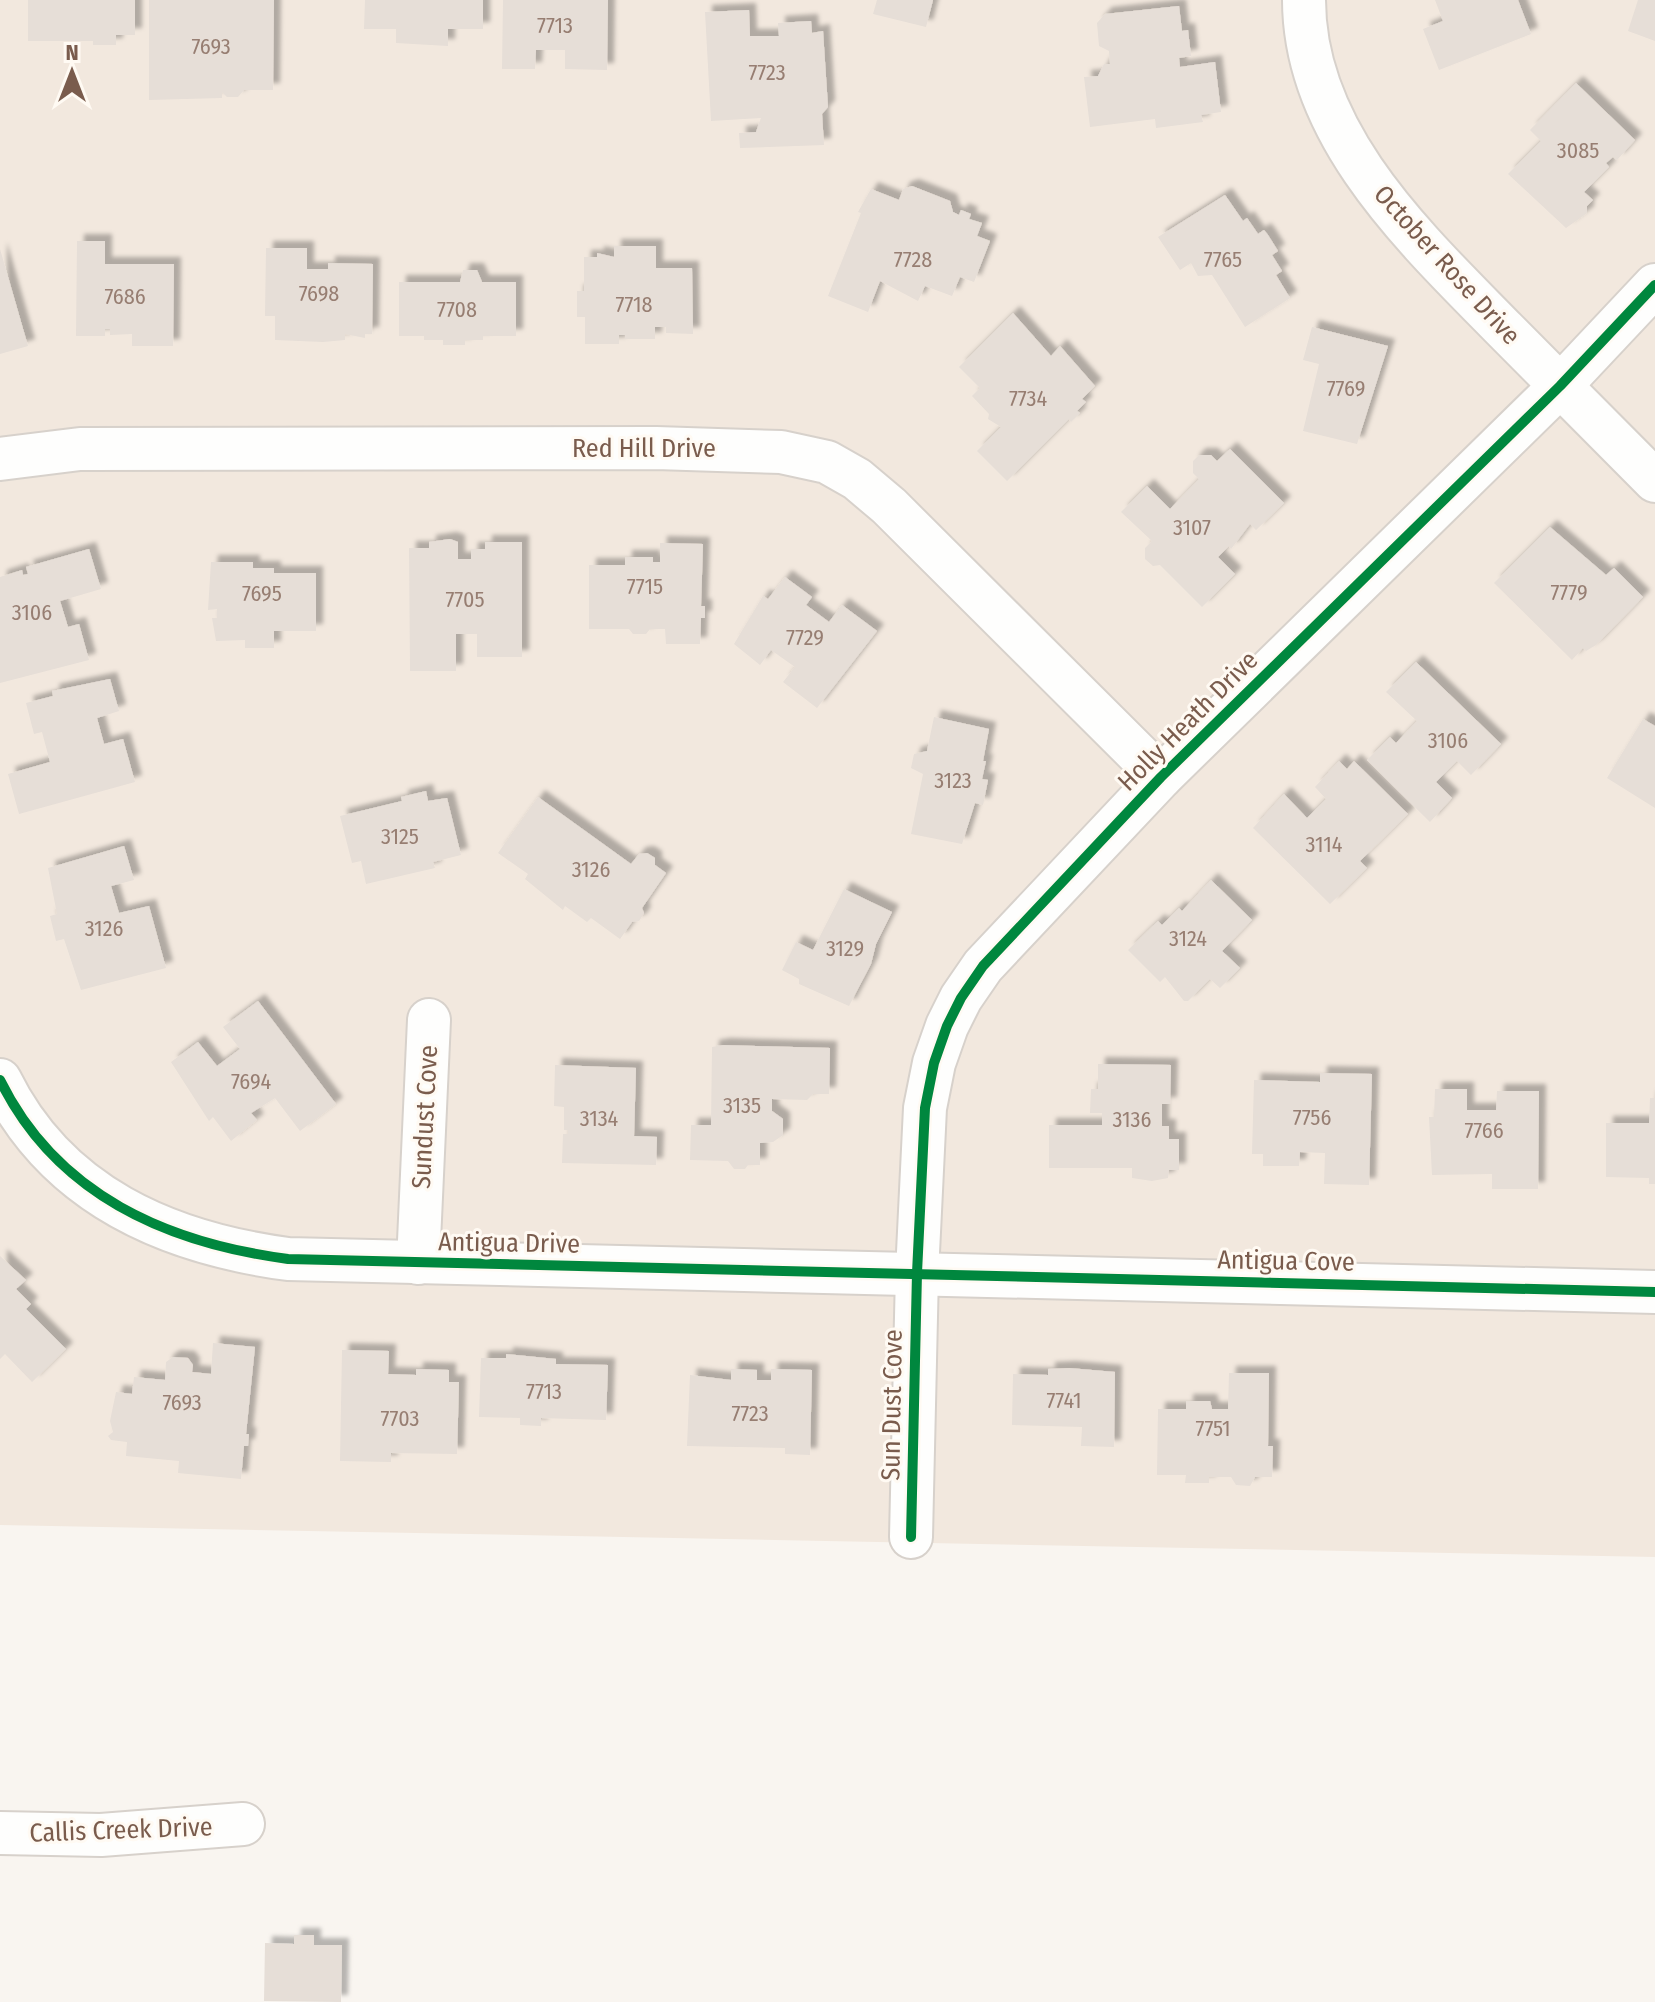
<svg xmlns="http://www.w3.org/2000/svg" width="1655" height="2002" font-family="'Fira Sans Condensed',sans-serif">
	<defs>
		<filter id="shadow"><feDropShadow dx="7" dy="-7" stdDeviation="2" flood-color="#0004"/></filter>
	</defs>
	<rect width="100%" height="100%" fill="#f9f5f0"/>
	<polygon fill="#f2e8de" points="0,0 1655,0 1655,1557 0,1525"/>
	<g fill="#e6ded7" filter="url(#shadow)">
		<polygon points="28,0 135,0 135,35 116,35 116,45 93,45 93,41 28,41"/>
		<polygon points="149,0 274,0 273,90 244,90 238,97 227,97 222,92 222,98 149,100"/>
		<polygon points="365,0 483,0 483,29 448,29 448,46 396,43 396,29 364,29"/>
		<polygon points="503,0 608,0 607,70 565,69 565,50 536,50 535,69 502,69"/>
		<polygon points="877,0 933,0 926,27 873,14"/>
		<polygon points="1435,0 1518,0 1531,34 1439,70 1423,29 1443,21"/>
		<polygon points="1638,0 1655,0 1655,41 1628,31"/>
		<polygon points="1179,6 1182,31 1188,30 1191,56 1179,58 1180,67 1215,62 1221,112 1201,115 1203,122 1156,128 1155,119 1090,127 1084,77 1098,76 1104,64 1110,64 1109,51 1099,46 1097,23 1105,14"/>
		<polygon points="749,10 750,36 779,36 778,23 811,21 812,33 823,31 828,107 822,114 824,145 740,148 739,133 756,132 761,118 711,121 705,12"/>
		<polygon points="1576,83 1635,140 1617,160 1613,157 1606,163 1609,167 1584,192 1593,200 1587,206 1587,213 1566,228 1508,174 1541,141 1530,130"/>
		<polygon points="912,186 950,201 953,212 959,215 961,210 971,214 969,219 982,223 977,236 990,241 974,282 960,277 952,296 925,286 918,301 880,281 868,312 828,296 861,213 858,212 871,189 899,200 903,189"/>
		<polygon points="1225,195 1243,221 1247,218 1258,234 1264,230 1268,235 1278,251 1272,255 1282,271 1276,275 1290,298 1245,327 1212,275 1198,276 1191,263 1180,270 1158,237"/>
		<polygon points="77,241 105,241 105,264 174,264 173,346 132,346 132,334 110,335 110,329 105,329 105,336 76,336"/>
		<polygon points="614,246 656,246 656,268 692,268 693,334 666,333 666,327 655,327 655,339 625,339 625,335 619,335 619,344 585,344 585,317 577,317 577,291 584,291 584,257 597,257 597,253 614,257"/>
		<polygon points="266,248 307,248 307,269 328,269 328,263 373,264 372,334 365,334 365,338 345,334 345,340 323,342 275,340 275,316 265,316"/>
		<polygon points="0,249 28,346 0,354"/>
		<polygon points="463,270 477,270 482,282 516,282 516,336 483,336 483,340 465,340 465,345 443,345 443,340 424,340 424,336 399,336 399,282 460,282"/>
		<polygon points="1013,313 1051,356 1060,346 1095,386 1082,399 1086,402 1077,411 1080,413 1071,422 1069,419 1007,481 977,451 1001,427 988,419 989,414 972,396 980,388 959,367"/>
		<polygon points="1312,327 1388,346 1357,444 1303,431 1319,364 1303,360"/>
		<polygon points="1230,449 1284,503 1256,530 1250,524 1231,549 1229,546 1218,557 1235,574 1202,607 1160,565 1153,566 1145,559 1145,548 1152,541 1121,512 1147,486 1170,509 1199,479 1193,473 1193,461 1199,455 1211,455 1217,461"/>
		<polygon points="1550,527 1606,575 1614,568 1643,597 1596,645 1586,651 1583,648 1572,660 1494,583"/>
		<polygon points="450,539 458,542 458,559 471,559 471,549 485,549 485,542 522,542 522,657 477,657 477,634 456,634 456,671 410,671 409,548 429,548 429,542"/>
		<polygon points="660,543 703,544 701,606 705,606 705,618 701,618 700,644 666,644 665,629 650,629 646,634 633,634 629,629 589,629 589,565 625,565 625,557 653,557 653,562 660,562"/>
		<polygon points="89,549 101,589 60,601 68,627 79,624 89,660 0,683 0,577 22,570 23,575 28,574 26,567"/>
		<polygon points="211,562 253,562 253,568 274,568 274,573 316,573 316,631 274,631 274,648 245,648 245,640 216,641 212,618 217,618 217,609 208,610"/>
		<polygon points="785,577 812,597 806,605 829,622 842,605 877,631 817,708 783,682 795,667 771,650 760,665 734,644 763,596 768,599"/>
		<polygon points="1416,662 1501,744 1471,775 1457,761 1436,782 1452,798 1430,822 1367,760 1390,737 1396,743 1417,721 1386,692"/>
		<polygon points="110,679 119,711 97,718 104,744 123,739 135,782 19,814 8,774 50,762 42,732 34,734 26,703 53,696 52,691"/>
		<polygon points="934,717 989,729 983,761 986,761 982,779 988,780 983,805 975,803 962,844 911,834 923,774 911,768 914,754 927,751"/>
		<polygon points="1643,719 1655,726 1655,808 1607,778"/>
		<polygon points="1339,761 1347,769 1354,761 1408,814 1360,861 1367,868 1330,904 1253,828 1284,794 1307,818 1326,799 1315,787"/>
		<polygon points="426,791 428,801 447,798 461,855 433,862 435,868 366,884 361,861 352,863 340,816 402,801 401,797"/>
		<polygon points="538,797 631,864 639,854 647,853 655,858 655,865 666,873 642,908 644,913 639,921 632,922 620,939 591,918 587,922 565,906 563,910 525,879 528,874 498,853"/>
		<polygon points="124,846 134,880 111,886 119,913 149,906 166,968 81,990 64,939 56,941 50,916 57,914 48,868"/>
		<polygon points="1211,880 1252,920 1222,951 1240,968 1220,988 1210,979 1188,1001 1184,1001 1165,977 1160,982 1128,950 1158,921 1162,925 1179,908 1182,911"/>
		<polygon points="844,889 892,912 876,944 871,964 849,1006 799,984 799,979 782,970 796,942 813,950"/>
		<polygon points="258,1001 336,1104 300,1131 275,1098 251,1113 257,1120 231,1141 213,1117 209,1121 171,1062 198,1042 217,1066 240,1049 223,1027"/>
		<polygon points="723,1045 830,1048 829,1094 813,1094 807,1100 772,1099 772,1111 783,1119 783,1135 773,1142 760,1143 760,1165 748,1165 745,1169 734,1169 728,1161 690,1160 691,1125 711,1125 712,1047"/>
		<polygon points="1098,1064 1171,1065 1170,1104 1162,1104 1162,1126 1169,1126 1169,1139 1179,1139 1179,1170 1169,1170 1168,1178 1152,1181 1132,1178 1132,1168 1049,1168 1049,1125 1102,1125 1102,1113 1090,1113 1091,1089 1098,1089"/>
		<polygon points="555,1065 636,1068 634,1136 657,1137 656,1165 562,1163 563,1134 568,1134 568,1130 564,1130 564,1107 554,1106"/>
		<polygon points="1320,1073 1372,1074 1369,1185 1324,1184 1325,1153 1300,1152 1299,1166 1263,1166 1263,1154 1252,1154 1254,1080 1320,1082"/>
		<polygon points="1435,1089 1467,1089 1467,1110 1496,1110 1497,1091 1539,1091 1538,1189 1492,1189 1492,1174 1432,1175 1429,1117 1434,1117"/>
		<polygon points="1650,1098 1655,1098 1655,1184 1649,1184 1649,1178 1606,1177 1606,1123 1649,1123"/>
		<polygon points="0,1256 26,1280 16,1289 31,1304 26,1309 66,1349 32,1382 5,1354 0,1359"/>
		<polygon points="213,1343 255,1347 246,1434 249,1434 248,1446 244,1446 241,1479 178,1473 179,1461 126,1456 127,1442 111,1440 108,1436 113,1432 110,1421 116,1392 132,1394 134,1377 165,1380 166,1362 173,1357 188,1358 193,1365 192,1372 211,1374"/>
		<polygon points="342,1350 389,1351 388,1374 416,1375 416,1369 449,1370 449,1382 459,1382 457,1454 391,1453 391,1462 340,1461"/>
		<polygon points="506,1354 556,1359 556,1364 608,1365 606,1420 541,1418 541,1426 520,1425 520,1418 479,1417 481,1358 506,1358"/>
		<polygon points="1069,1368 1115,1372 1114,1447 1081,1446 1082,1427 1012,1425 1013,1374 1048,1375 1048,1369"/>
		<polygon points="731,1369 757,1370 757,1380 771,1380 771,1369 812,1370 810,1455 785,1454 785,1448 687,1446 690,1375 731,1380"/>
		<polygon points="1229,1373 1269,1373 1268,1446 1273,1446 1272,1477 1255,1477 1250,1486 1236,1485 1231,1477 1209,1477 1209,1483 1185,1483 1186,1475 1157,1475 1158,1409 1186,1409 1186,1401 1210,1401 1212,1409 1228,1409"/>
		<polygon points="294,1935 314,1935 314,1945 342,1945 341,2002 264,2001 265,1943 294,1944"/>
	</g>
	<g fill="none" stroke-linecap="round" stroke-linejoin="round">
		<g stroke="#d7d1cb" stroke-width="46">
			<g id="minor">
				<path d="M1304,0C1304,136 1417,240 1505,330C1555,380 1605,431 1655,481"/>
				<polyline points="0,459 80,449 656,448 781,452 827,462 857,479 889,506 1161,777"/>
				<path d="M0,1080C57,1196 168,1243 288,1259L1655,1292"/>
				<polyline points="418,1263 429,1020"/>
				<polyline points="911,1537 917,1273 925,1108 934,1063 947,1026 961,998 983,966 1161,777 1560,386 1655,285"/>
				<polyline points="0,1833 101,1835 243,1824"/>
			</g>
		</g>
		<use href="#minor" stroke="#fefefd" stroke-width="42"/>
		<g stroke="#fffaf3" stroke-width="15">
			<g id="cycleway">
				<path d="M0,1080C57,1196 168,1243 288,1259L1655,1292"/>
				<polyline points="911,1537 917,1273 925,1108 934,1063 947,1026 961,998 983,966 1161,777 1560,386 1655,285"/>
			</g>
		</g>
		<use href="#cycleway" stroke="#00873e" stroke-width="10"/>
	</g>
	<g text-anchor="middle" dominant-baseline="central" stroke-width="6" stroke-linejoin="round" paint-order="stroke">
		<g font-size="22" fill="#977e72">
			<text x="555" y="25">7713</text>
			<text x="211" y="46">7693</text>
			<text x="767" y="72">7723</text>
			<text x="1578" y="150">3085</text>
			<text x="913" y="259">7728</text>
			<text x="1223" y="259">7765</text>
			<text x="319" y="293">7698</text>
			<text x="125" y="296">7686</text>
			<text x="634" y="304">7718</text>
			<text x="457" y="309">7708</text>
			<text x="1346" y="388">7769</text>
			<text x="1028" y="398">7734</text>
			<text x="1192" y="527">3107</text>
			<text x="645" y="586">7715</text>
			<text x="1569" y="592">7779</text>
			<text x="262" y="593">7695</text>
			<text x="465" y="599">7705</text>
			<text x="32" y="612">3106</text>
			<text x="805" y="637">7729</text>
			<text x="1448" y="740">3106</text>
			<text x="953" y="780">3123</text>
			<text x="400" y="836">3125</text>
			<text x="1324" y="844">3114</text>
			<text x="591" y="869">3126</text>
			<text x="104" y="928">3126</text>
			<text x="1188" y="938">3124</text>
			<text x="845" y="948">3129</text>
			<text x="251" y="1081">7694</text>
			<text x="742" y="1105">3135</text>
			<text x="1312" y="1117">7756</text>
			<text x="599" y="1118">3134</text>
			<text x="1132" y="1119">3136</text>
			<text x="1484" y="1130">7766</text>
			<text x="544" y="1391">7713</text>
			<text x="1064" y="1400">7741</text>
			<text x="182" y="1402">7693</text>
			<text x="750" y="1413">7723</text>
			<text x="400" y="1418">7703</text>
			<text x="1213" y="1428">7751</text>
		</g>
		<g font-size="26" fill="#7a5c4d" stroke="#fffaf3">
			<text transform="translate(1447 265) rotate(48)">October Rose Drive</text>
			<text x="644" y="448">Red Hill Drive</text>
			<text transform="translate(1188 721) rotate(-45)">Holly Heath Drive</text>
			<text transform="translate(425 1117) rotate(-87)">Sundust Cove</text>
			<text transform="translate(509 1243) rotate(1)">Antigua Drive</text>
			<text transform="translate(1286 1261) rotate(1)">Antigua Cove</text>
			<text transform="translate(892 1405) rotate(-89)">Sun Dust Cove</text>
			<text transform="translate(121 1830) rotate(-2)">Callis Creek Drive</text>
		</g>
	</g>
	<g transform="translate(72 72)" stroke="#fffaf3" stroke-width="6" paint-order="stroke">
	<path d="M0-6L14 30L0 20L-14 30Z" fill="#7a5c4d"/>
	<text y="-12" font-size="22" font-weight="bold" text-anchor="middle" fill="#7a5c4d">N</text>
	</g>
</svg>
